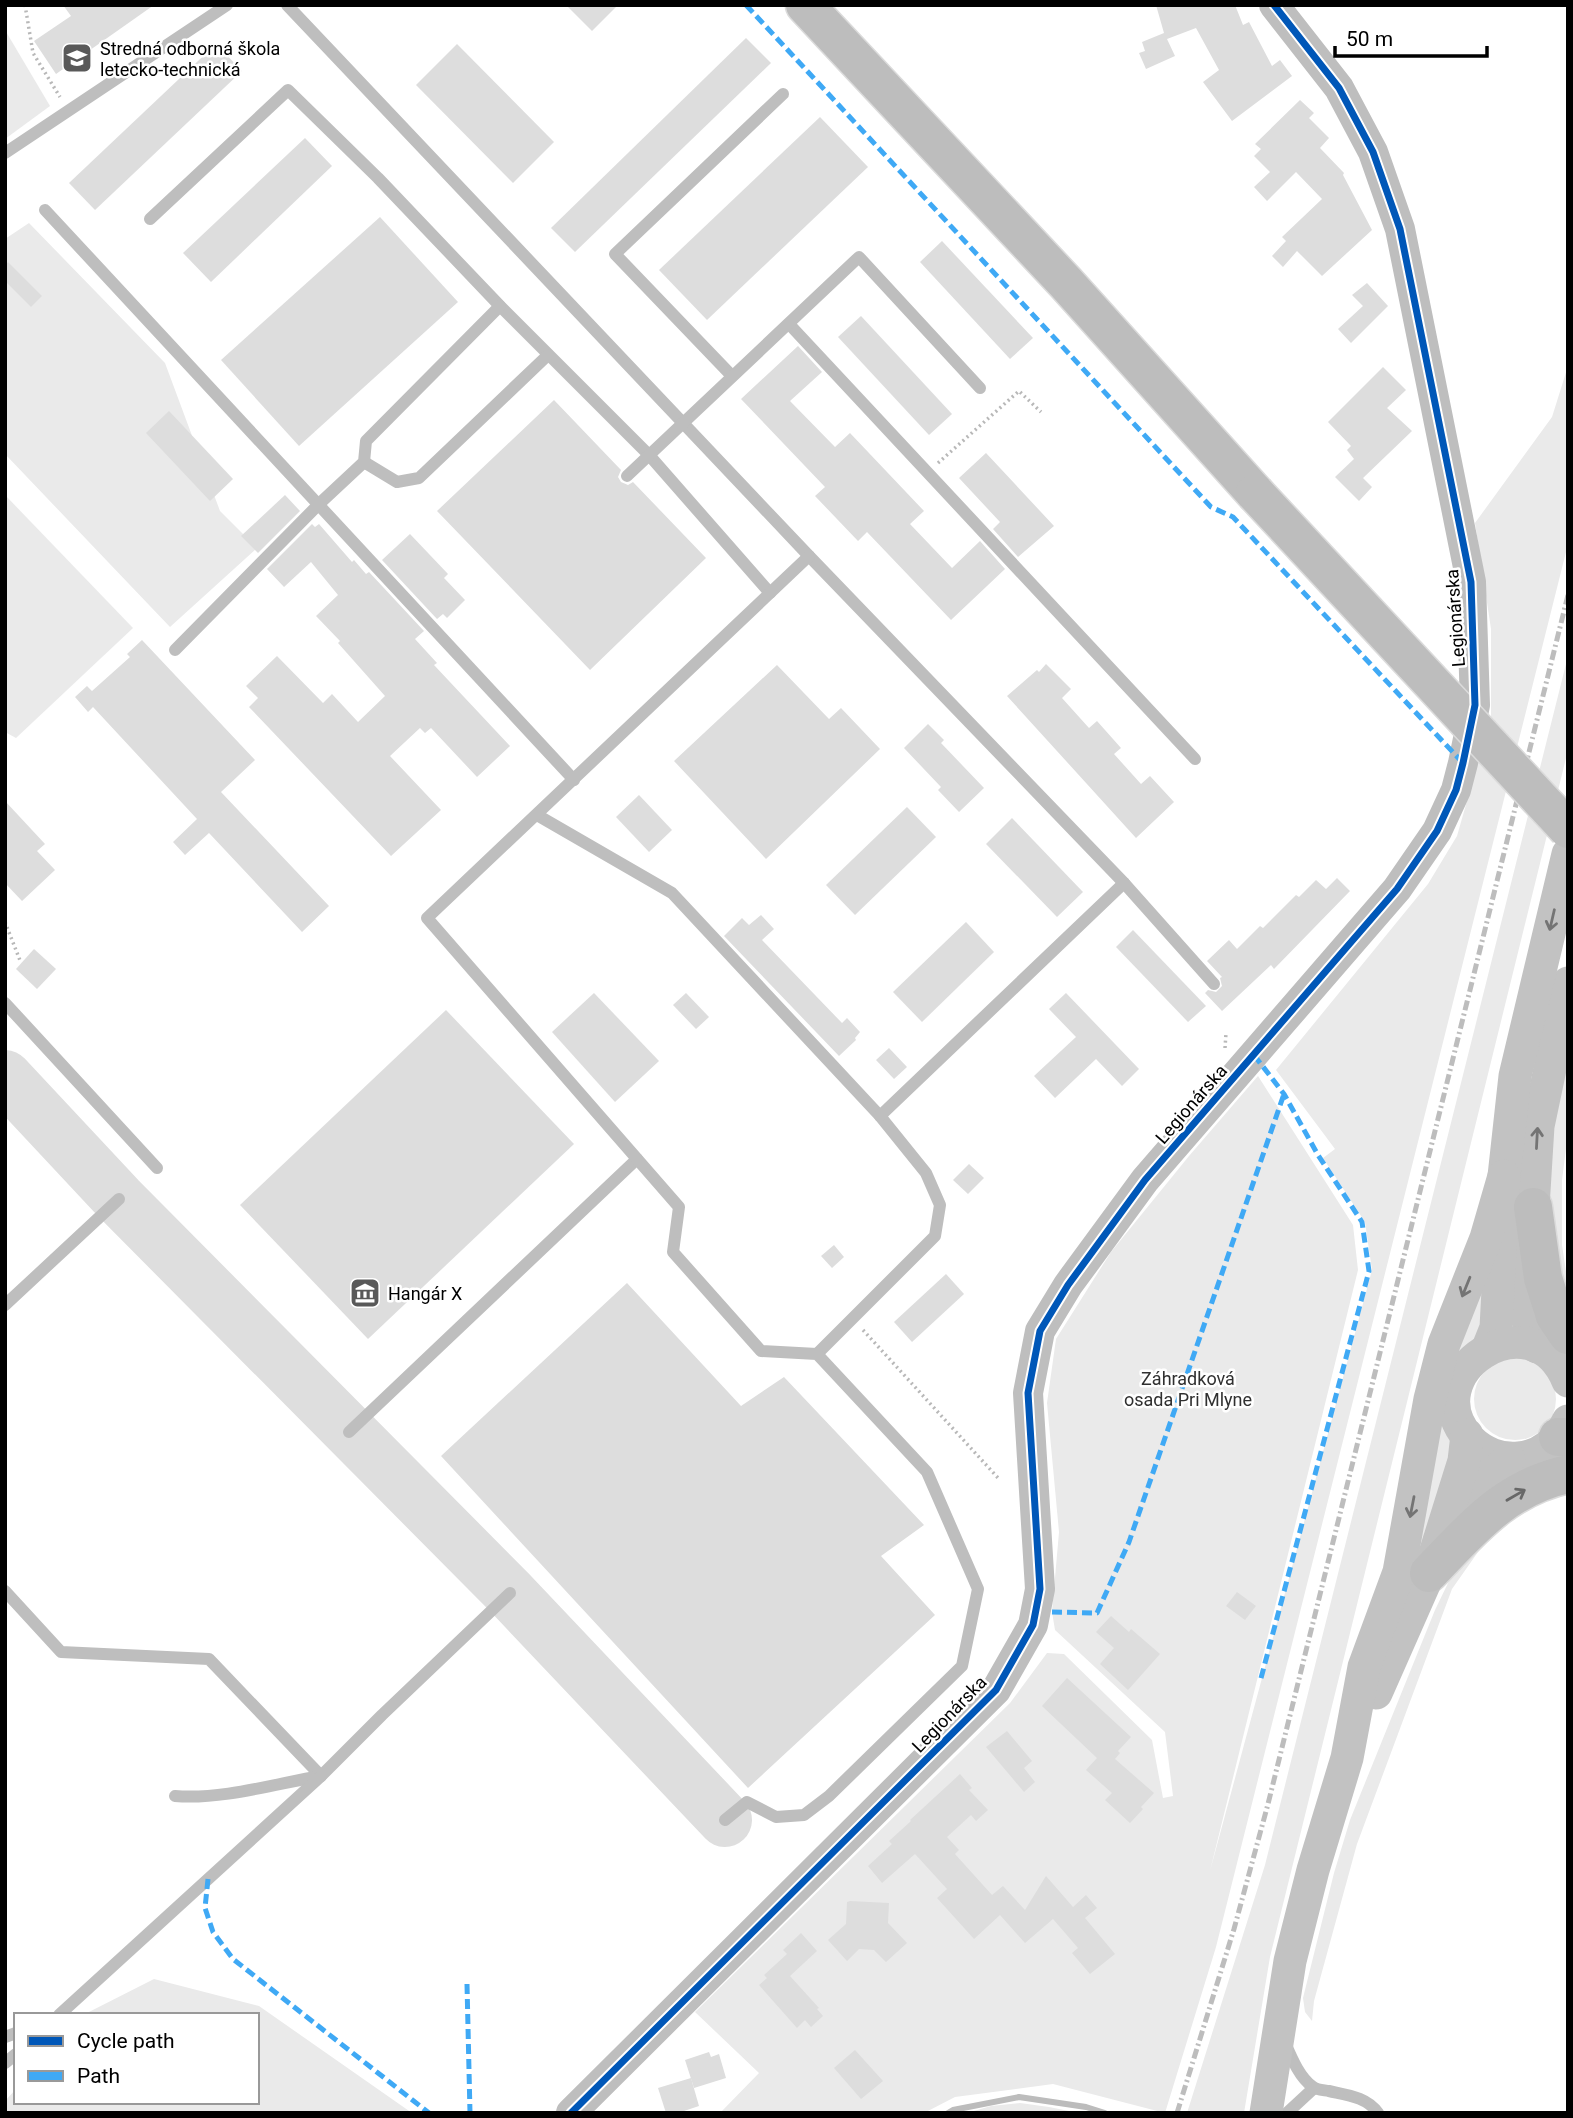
<svg xmlns="http://www.w3.org/2000/svg" width="1573" height="2118" font-family="Roboto,sans-serif">
	<rect width="100%" height="100%" fill="#fff"/>
	<g fill="#eaeaea">
		<polygon points="5,30 50,106 5,139"/>
		<polygon points="29,223 165,363 220,511 257,548 170,627 5,454 5,239"/>
		<polygon points="1568,366 1568,544 1216,1947 1165,2113 1053,2084 955,2097 924,2113 720,2113 759,2073 695,2012 1010,1703 1047,1653 1064,1654 1152,1740 1163,1798 1173,1796 1165,1732 1055,1630 1052,1612 1059,1532 1047,1403 1056,1339 1111,1252 1189,1156 1258,1076 1353,1225 1358,1270 1210,1871 1372,1270 1365,1222 1323,1158 1335,1149 1276,1070 1428,884 1457,836 1491,717 1491,629 1475,523 1552,417"/>
		<polygon points="5,495 133,628 16,738 5,732"/>
		<polygon points="1568,656 1568,750 1270,1957 1244,2113 1187,2113 1265,1865"/>
		<polygon points="1568,1043 1568,1133 1562,1180 1562,1245 1568,1285 1568,1316 1547,1184 1557,1103"/>
		<polygon points="1490,1253 1489,1292 1435,1516 1410,1568 1437,1404"/>
		<circle cx="1515" cy="1399" r="41"/>
		<polygon points="1541,1501 1504,1524 1478,1552 1452,1589 1357,1844 1314,2001 1312,2021 1305,2012 1303,1998 1334,1873 1350,1820 1435,1610 1449,1581 1472,1545"/>
		<polygon points="154,1979 259,2006 412,2113 5,2113 5,2101 16,2089 16,2102 257,2102 257,2015 83,2015"/>
		<polygon points="1020,2103 1049,2107 1079,2113 967,2113 991,2106"/>
	</g>
	<g fill="none" stroke-linecap="round" stroke-linejoin="round">
		<polyline stroke="#bcbcbc" stroke-width="6" points="948,2113 953,2110 1019,2097 1086,2107 1105,2113"/>
		<polyline stroke="#dedede" stroke-width="54" points="5,1077 119,1199 510,1593 725,1820"/>
	</g>
	<g fill="#ddd">
		<polygon points="63,5 154,5 56,74 34,41 71,16"/>
		<polygon points="566,5 618,5 592,31"/>
		<polygon points="1156,5 1235,5 1243,25 1249,22 1272,66 1280,60 1292,76 1232,121 1203,82 1219,70 1196,28 1167,39 1175,56 1146,69 1139,53 1145,51 1142,42 1164,33"/>
		<polygon points="746,38 771,63 575,252 551,228"/>
		<polygon points="216,44 242,71 95,210 69,183"/>
		<polygon points="457,44 554,142 513,183 416,85"/>
		<polygon points="1300,100 1314,113 1309,118 1329,138 1320,148 1344,173 1343,175 1372,230 1322,276 1297,251 1283,267 1272,256 1286,241 1282,237 1322,199 1296,172 1267,201 1254,187 1270,172 1254,156 1261,149 1255,144"/>
		<polygon points="820,117 868,167 707,320 659,270"/>
		<polygon points="305,138 332,166 211,282 183,253"/>
		<polygon points="380,217 458,302 299,446 221,360"/>
		<polygon points="942,241 1033,338 1010,359 920,262"/>
		<polygon points="8,262 42,296 31,307 5,281 5,266"/>
		<polygon points="1367,283 1388,306 1351,343 1338,329 1363,306 1352,295"/>
		<polygon points="861,316 952,414 929,435 838,337"/>
		<polygon points="798,346 822,372 790,401 835,447 850,433 924,511 910,524 952,568 980,541 1005,569 951,620 867,532 858,541 815,496 825,487 741,399"/>
		<polygon points="1383,367 1406,390 1387,408 1412,431 1363,478 1372,487 1359,501 1335,477 1354,459 1347,450 1351,446 1328,422"/>
		<polygon points="554,400 621,470 618,477 621,482 628,485 633,482 706,558 590,670 437,511"/>
		<polygon points="169,411 233,479 210,501 146,433"/>
		<polygon points="986,453 1054,526 1018,557 993,529 1000,522 959,478"/>
		<polygon points="285,495 300,511 258,553 241,536"/>
		<polygon points="312,524 315,527 319,524 352,562 354,560 366,574 369,572 424,631 415,639 437,663 434,665 510,746 477,777 431,728 425,733 420,728 390,756 441,810 391,856 249,707 258,698 246,686 277,656 323,703 332,694 358,722 385,696 338,643 340,641 316,616 338,595 311,562 284,587 267,569"/>
		<polygon points="410,534 448,574 444,578 465,600 447,618 443,614 437,619 382,560"/>
		<polygon points="142,640 255,760 221,792 329,906 302,932 209,833 185,855 173,842 197,819 93,707 88,712 75,697 87,686 92,691 130,657 127,654"/>
		<polygon points="1046,664 1071,689 1062,698 1089,728 1097,721 1121,748 1114,754 1141,784 1150,776 1174,802 1136,838 1007,696 1037,670 1039,672"/>
		<polygon points="777,665 829,719 841,708 880,749 766,859 674,761"/>
		<polygon points="928,724 944,740 941,743 984,788 959,812 938,790 941,787 904,748"/>
		<polygon points="639,795 672,830 649,852 616,817"/>
		<polygon points="5,801 45,844 37,851 55,870 22,901 5,883"/>
		<polygon points="907,807 936,837 855,915 826,885"/>
		<polygon points="1012,818 1083,892 1057,917 986,844"/>
		<polygon points="1337,878 1350,891 1274,969 1271,965 1222,1011 1205,993 1208,990 1216,992 1222,986 1220,978 1222,977 1207,961 1229,940 1237,949 1260,926 1263,928 1296,895 1299,897 1316,880 1326,889"/>
		<polygon points="761,915 774,929 762,940 842,1023 847,1018 860,1032 855,1038 856,1040 839,1056 724,936 742,918 749,925"/>
		<polygon points="966,922 994,952 922,1022 893,992"/>
		<polygon points="1133,930 1206,1006 1188,1022 1116,947"/>
		<polygon points="34,949 56,969 37,989 16,969"/>
		<polygon points="594,993 659,1061 615,1102 552,1032"/>
		<polygon points="686,993 709,1017 696,1029 673,1005"/>
		<polygon points="1066,993 1139,1069 1122,1086 1096,1059 1055,1098 1034,1076 1076,1037 1049,1009"/>
		<polygon points="446,1010 574,1144 368,1339 240,1205"/>
		<polygon points="889,1048 907,1067 894,1079 876,1060"/>
		<polygon points="969,1164 984,1178 968,1194 953,1180"/>
		<polygon points="834,1245 844,1257 832,1268 821,1256"/>
		<polygon points="946,1274 964,1294 912,1342 894,1322"/>
		<polygon points="627,1283 741,1406 784,1377 924,1525 881,1556 935,1615 748,1788 441,1456"/>
		<polygon points="1237,1592 1256,1606 1245,1620 1226,1606"/>
		<polygon points="1111,1616 1129,1632 1131,1629 1160,1654 1128,1690 1100,1664 1114,1648 1096,1632"/>
		<polygon points="1067,1678 1131,1737 1118,1751 1120,1753 1115,1759 1154,1793 1141,1807 1143,1809 1130,1823 1105,1800 1112,1793 1086,1770 1097,1758 1042,1706"/>
		<polygon points="1007,1731 1032,1761 1024,1768 1035,1782 1024,1792 986,1747"/>
		<polygon points="960,1774 972,1788 969,1790 988,1810 976,1821 971,1815 947,1837 959,1850 955,1854 992,1895 1003,1886 1025,1910 1046,1876 1073,1907 1086,1895 1097,1908 1085,1918 1115,1954 1090,1974 1072,1953 1078,1948 1053,1919 1025,1943 1000,1915 974,1939 937,1898 947,1889 915,1854 882,1883 868,1866 892,1844 889,1841 911,1821 910,1820"/>
		<polygon points="850,1901 889,1903 888,1923 907,1943 886,1962 874,1950 859,1949 847,1961 828,1940 846,1924 847,1902"/>
		<polygon points="801,1933 817,1951 790,1976 819,2008 817,2009 823,2016 811,2027 805,2020 797,2028 759,1985 767,1978 764,1975 787,1954 783,1950"/>
		<polygon points="855,2050 883,2081 861,2099 834,2068"/>
		<polygon points="709,2052 711,2057 719,2054 726,2078 694,2088 685,2060"/>
		<polygon points="691,2078 699,2106 678,2113 666,2113 658,2088"/>
	</g>
	<g fill="none" stroke-linecap="round" stroke-linejoin="round">
		<g stroke="#dbdbdb" stroke-width="41">
			<g id="primary">
				<polyline points="805,5 1066,283 1255,493"/>
				<polyline points="1533,1207 1543,1278 1555,1316 1568,1335"/>
				<polyline points="1558,1437 1568,1437"/>
				<path d="M1429,1573C1472,1529 1504,1488 1568,1474"/>
			</g>
		</g>
		<g stroke="#b8b8b8" stroke-width="3.5" stroke-dasharray="2 3.5" stroke-linecap="butt">
			<polyline points="25,5 33,53 60,97"/>
			<polyline points="938,463 1019,391 1041,412"/>
			<polyline points="5,922 21,963"/>
			<polyline points="1225,1048 1226,1033"/>
			<polyline points="863,1330 999,1479"/>
		</g>
		<g stroke="#bebebe" stroke-width="12">
			<polyline points="287,5 809,556 1124,883 1214,984"/>
			<polyline points="5,153 227,5"/>
			<polyline points="45,210 574,780"/>
			<polyline points="150,219 288,90 378,178 500,306 649,455 770,593"/>
			<polyline points="789,324 1195,759"/>
			<polyline points="732,376 615,254 783,94"/>
			<polyline points="364,462 397,482 419,478 548,355"/>
			<polyline points="627,476 859,257 980,388"/>
			<polyline points="175,650 319,504 364,462 366,441 500,306"/>
			<polyline points="537,815 672,893 880,1116 926,1173 940,1205 935,1236 817,1354"/>
			<polyline points="5,1003 157,1168"/>
			<polyline points="880,1116 1124,883"/>
			<polyline points="5,1305 119,1199"/>
			<polyline points="349,1432 637,1159"/>
			<polyline points="5,1591 61,1652 209,1659 321,1776"/>
			<path d="M175,1796C220,1800 275,1784 321,1776"/>
			<polyline points="725,1820 747,1802 776,1817 804,1815 829,1796 962,1666 978,1589 927,1472 817,1354 761,1351 673,1252 679,1207 427,918 809,556"/>
			<polyline points="59,2015 321,1776 382,1715 510,1593"/>
			<polyline points="5,2037 16,2033"/>
			<path d="M1286,2045C1292,2059 1300,2078 1313,2087C1317,2090 1324,2090 1329,2091C1347,2095 1367,2097 1378,2113"/>
			<polyline points="5,2063 16,2054"/>
			<polyline points="1287,2113 1314,2088"/>
		</g>
		<polyline stroke="#bebebe" stroke-width="30" points="571,2113 996,1690 1033,1625 1040,1589 1028,1393 1040,1331 1068,1285 1145,1180 1397,889 1437,831 1456,790 1463,763 1475,705 1471,582 1400,229 1373,152 1339,88 1274,5"/>
		<g stroke="#c2c2c2" stroke-width="33">
			<polyline points="1537,1347 1526,1315 1525,1280 1533,1207 1538,1126 1568,983"/>
			<polyline points="1488,1348 1496,1328 1504,1176 1515,1076 1568,854"/>
			<path d="M1568,1381C1532,1293 1410,1374 1470,1440C1483,1453 1501,1460 1519,1458C1541,1456 1559,1441 1568,1421"/>
			<polyline points="1453,1536 1492,1474 1509,1459"/>
			<polyline points="1376,1693 1429,1573 1464,1461 1467,1435"/>
			<polyline points="1266,2113 1290,1961 1313,1870 1347,1758 1364,1667 1399,1572 1430,1399 1444,1344 1486,1238 1504,1176"/>
		</g>
		<use href="#primary" stroke="#bdbdbd" stroke-width="38"/>
		<polyline stroke="#bdbdbd" stroke-width="5" stroke-dasharray="10 3.5 2 3.5" stroke-linecap="butt" points="1177,2113 1234,1929 1268,1804 1568,595"/>
		<g stroke="#dbdbdb" stroke-width="41" stroke-linecap="butt">
			<polyline id="primary-bridge" points="1255,493 1568,829"/>
		</g>
		<use href="#primary-bridge" stroke="#bdbdbd" stroke-width="38"/>
		<g stroke="#3fa9f5" stroke-width="5" stroke-dasharray="10 5" stroke-linecap="butt">
			<polyline points="746,5 1211,507 1233,517 1463,763"/>
			<polyline points="1254,1055 1284,1094 1318,1155 1362,1222 1369,1271 1260,1682"/>
			<polyline points="1052,1612 1097,1613 1129,1542 1284,1094"/>
			<polyline points="208,1879 205,1908 213,1932 233,1959 429,2113"/>
			<polyline points="467,1984 470,2113"/>
		</g>
		<g stroke="#fff" stroke-width="11">
			<polyline id="cycleway" points="571,2113 996,1690 1033,1625 1040,1589 1028,1393 1040,1331 1068,1285 1145,1180 1397,889 1437,831 1456,790 1463,763 1475,705 1471,582 1400,229 1373,152 1339,88 1274,5"/>
		</g>
		<use href="#cycleway" stroke="#0057b8" stroke-width="7"/>
	</g>
	<defs><path id="oneway-shaft" d="M-6 0H5M1.5-3L5.5 0L1.5 3" fill="none" stroke-width="1.6" stroke-linecap="round" stroke-linejoin="round" transform="scale(1.75)"/></defs>
	<g stroke="#747474">
		<use href="#oneway-shaft" transform="translate(1552 920) rotate(103)"/>
		<use href="#oneway-shaft" transform="translate(1537 1138) rotate(-87)"/>
		<use href="#oneway-shaft" transform="translate(1466 1287) rotate(112)"/>
		<use href="#oneway-shaft" transform="translate(1412 1507) rotate(101)"/>
	</g>
	<use stroke="#686868" href="#oneway-shaft" transform="translate(1516 1495) rotate(-30)"/>
	<defs>
		<g id="school-square" transform="scale(1.575)"><rect x="-9" y="-9" width="18" height="18" rx="4" fill="#595959" stroke="#fff"/><path d="M0-5L7-2L0 1L-7-2ZM-4 1L0 2.5L4 1V4Q0 6-4 4Z" fill="#fff"/></g>
		<g id="museum-square" transform="scale(1.575)"><rect x="-9" y="-9" width="18" height="18" rx="4" fill="#595959" stroke="#fff"/><path d="M0-6L6-3V-2H-6V-3ZM-5-1h2V3h-2ZM-1-1h2V3h-2ZM3-1h2V3H3ZM-6 4H6V6H-6Z" fill="#fff"/></g>
	</defs>
	<g fill-rule="evenodd">
		<use href="#school-square" x="77" y="58"/>
		<use href="#museum-square" x="365" y="1293"/>
	</g>
	<g text-anchor="middle" dominant-baseline="central" stroke-width="5" stroke-linejoin="round" paint-order="stroke">
		<g font-size="18" fill="#000" stroke="#fff" text-anchor="start">
			<text x="100" y="48">Stredná odborná škola<tspan x="100" dy="21">letecko-technická</tspan></text>
			<text x="388" y="1293">Hangár X</text>
		</g>
		<g font-size="18" fill="#000" stroke="#fff">
			<text transform="translate(1455 618) rotate(-94)">Legionárska</text>
			<text transform="translate(1191 1104) rotate(-49)">Legionárska</text>
			<text transform="translate(949 1714) rotate(-46)">Legionárska</text>
		</g>
		<g font-size="18" fill="#303030" stroke="#fff">
			<text x="1188" y="1378">Záhradková<tspan x="1188" dy="21">osada Pri Mlyne</tspan></text>
		</g>
	</g>
	<rect width="1573" height="2118" fill="none" stroke="#000000" stroke-width="14"/>
	<rect x="14" y="2013" width="245" height="91" fill="#ffffff" stroke="#999999" stroke-width="2"/>
	<rect x="28" y="2036" width="35" height="10" fill="#0057b8" stroke="#999999" stroke-width="2"/>
	<text x="77" y="2048" font-size="21" fill="#000000">Cycle path</text>
	<rect x="28" y="2071" width="35" height="10" fill="#3fa9f5" stroke="#999999" stroke-width="2"/>
	<text x="77" y="2083" font-size="21" fill="#000000">Path</text>
	<path d="M1335 46v10h152v-10" fill="none" stroke="#000000" stroke-width="3.5"/>
	<text x="1346" y="46" font-size="21" fill="#000000" stroke="#ffffff" stroke-width="5" paint-order="stroke">50 m</text>
</svg>
